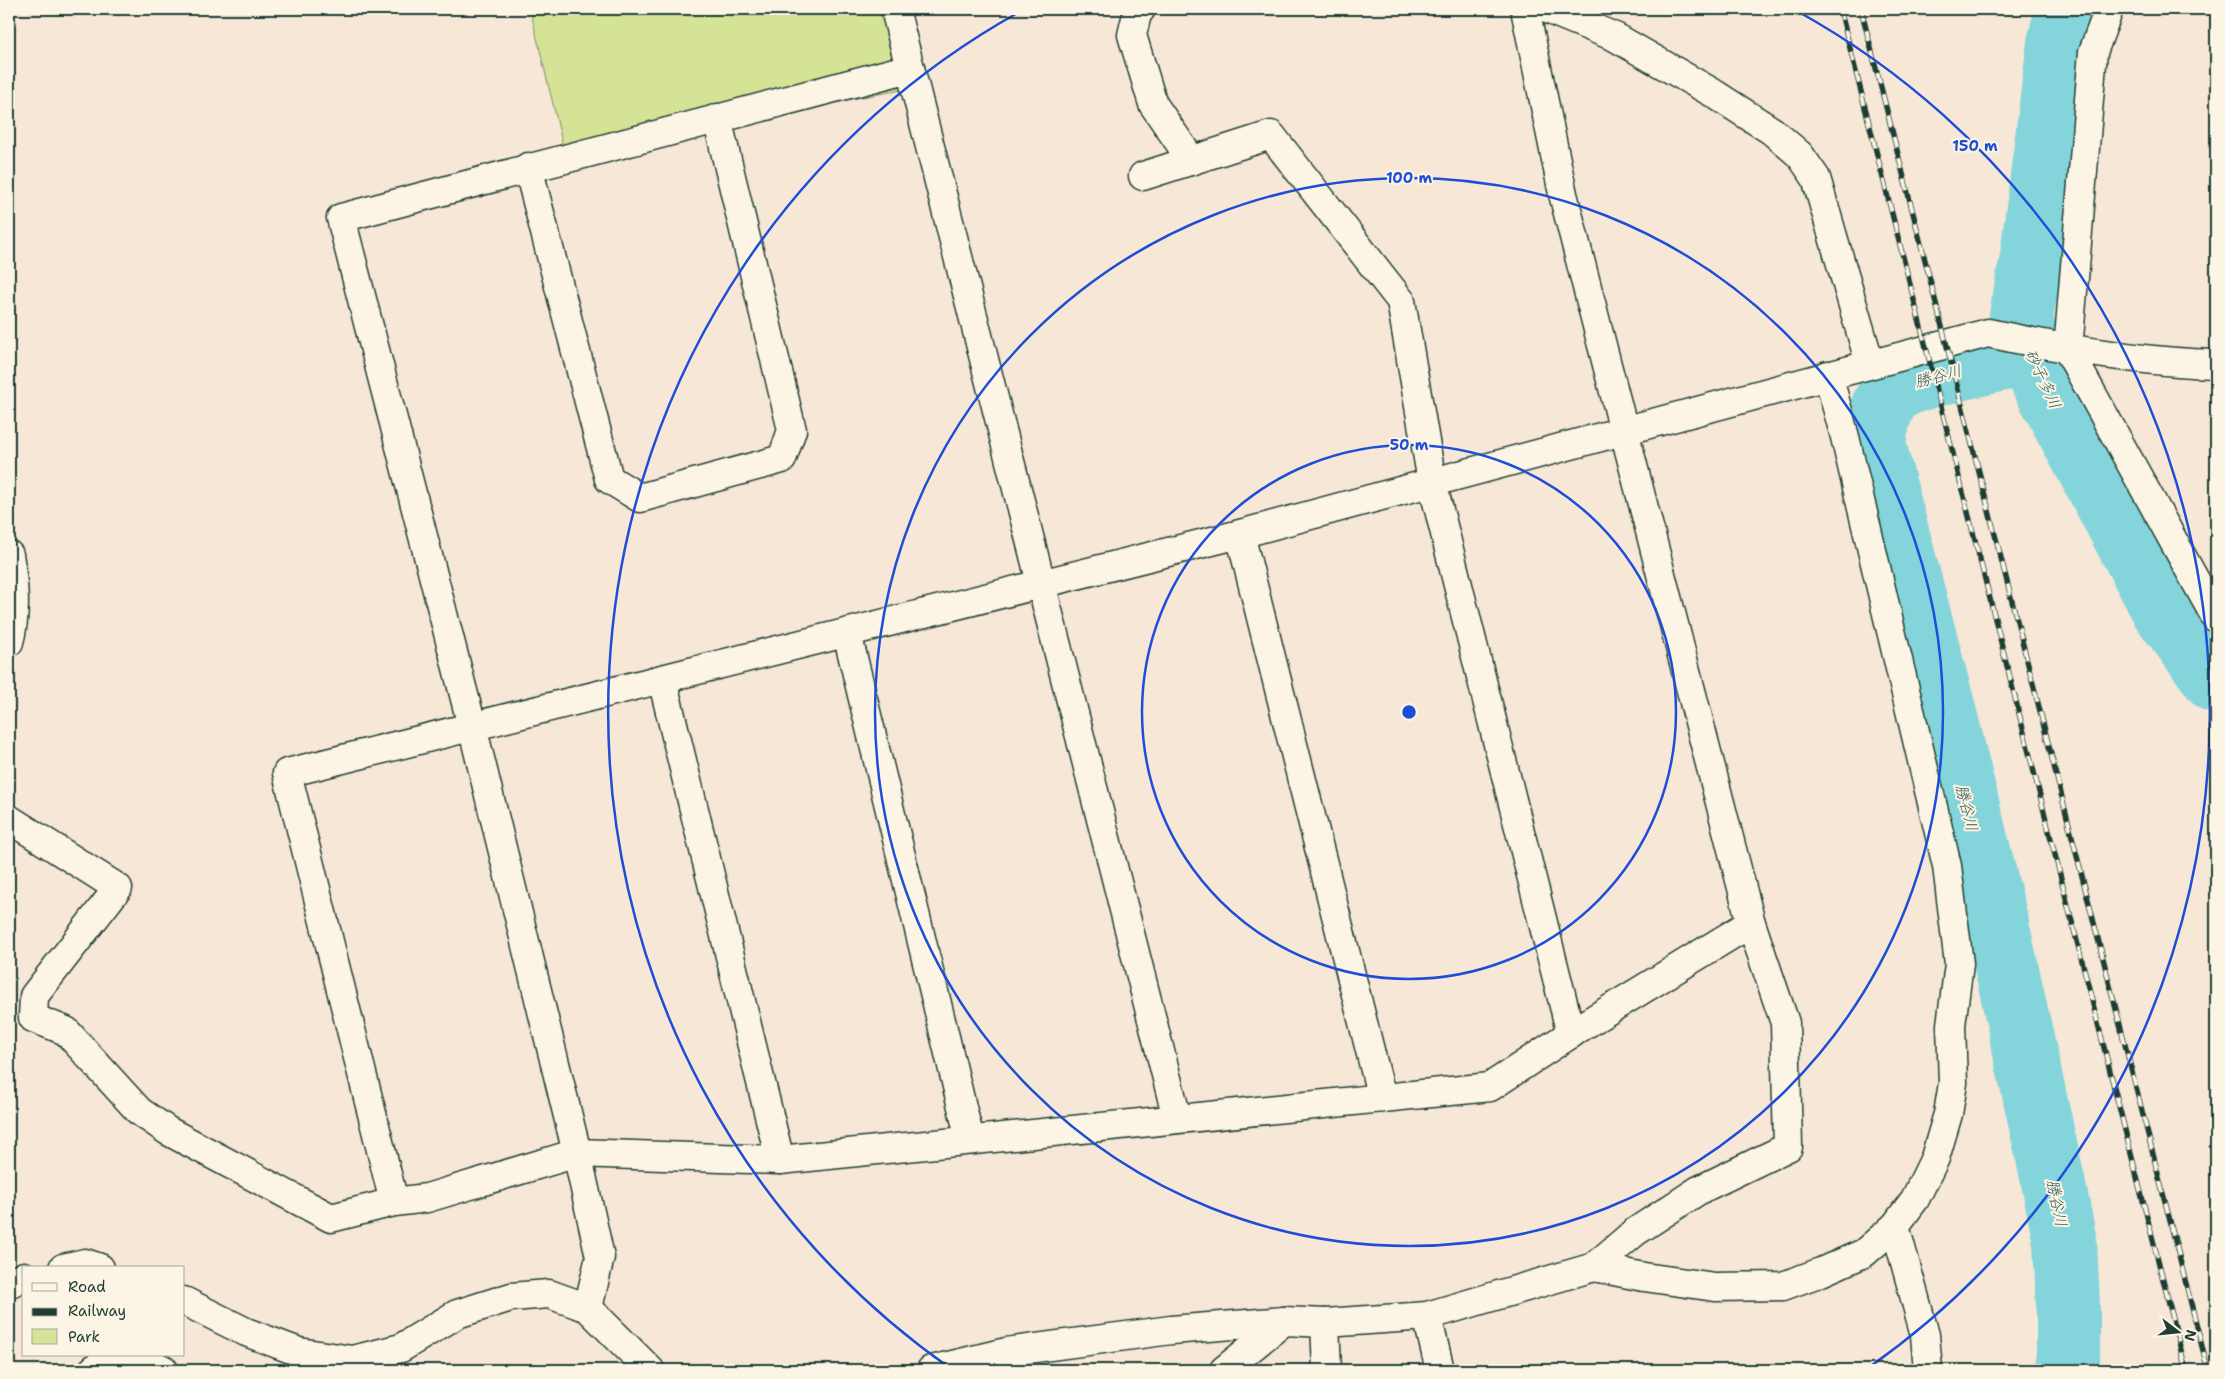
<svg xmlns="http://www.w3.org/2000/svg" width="2225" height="1379" font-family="'Shantell Sans','Klee One',sans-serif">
	<rect width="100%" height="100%" fill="#f7e7d6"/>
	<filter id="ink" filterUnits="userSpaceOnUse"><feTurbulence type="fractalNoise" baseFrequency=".02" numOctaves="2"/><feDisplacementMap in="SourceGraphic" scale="10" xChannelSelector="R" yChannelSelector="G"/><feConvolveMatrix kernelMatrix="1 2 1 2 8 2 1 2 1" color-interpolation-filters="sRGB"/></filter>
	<g filter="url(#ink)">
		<polygon fill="#d4e396" stroke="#7a9065" points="530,9 884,9 902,90 564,150"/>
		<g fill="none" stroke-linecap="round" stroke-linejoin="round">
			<g stroke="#84d5db" stroke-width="64">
				<polyline points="2067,9 2059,43 2031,263 2021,316 2028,354 2164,611 2216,681"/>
				<path d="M2028,354C1998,361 1913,375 1893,392C1880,403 1876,429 1874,445L1943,706L1997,924L2052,1176L2065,1242L2068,1304V1370"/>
			</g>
			<g stroke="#1f3d34" stroke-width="31">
				<g id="minor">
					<polyline points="895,9 1177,1118"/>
					<polyline points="1141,9 1137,14 1132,35 1153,104 1192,161"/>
					<polyline points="1547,9 1615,37 1713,93 1772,131 1800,155 1816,178 1870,364"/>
					<polyline points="2109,9 2093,52 2068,350 2216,618"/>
					<polyline points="528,167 609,479 640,498 782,459 792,430 717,118"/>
					<polyline points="1143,176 1271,135 1401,301 1432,482 1571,1034"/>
					<polyline points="1240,534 1382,1098"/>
					<path d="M9,555C14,584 17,613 9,642"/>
					<polyline points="847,633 970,1140"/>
					<polyline points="662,679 780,1160"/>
					<polyline points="9,819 118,888 34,996 33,1018 66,1031 139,1111 168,1131 331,1218 394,1202 427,1198 577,1153 780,1160 1490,1087 1581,1027 1751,923"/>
					<path d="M394,1202L287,773L1240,534L1988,333C2063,349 2139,362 2216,364"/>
					<polyline points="1895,1226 1925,1335 1928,1370"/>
					<polyline points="1594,1267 1644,1277 1715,1287 1783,1286 1821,1272 1864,1253 1895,1226 1915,1199 1935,1158 1948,1114 1953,1083 1951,1025 1959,964 1947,866 1845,437 1828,375"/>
					<polyline points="63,1268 85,1263 100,1268"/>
					<polyline points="9,1284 24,1276"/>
					<polyline points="184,1301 246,1332 299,1352 352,1360 401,1348 457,1314 511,1297 549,1294 588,1308 650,1370"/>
					<polyline points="588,1308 600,1257 577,1153 472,726 341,218 910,68"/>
					<polyline points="1427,1316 1440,1370"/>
					<polyline points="1325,1323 1327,1370"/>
					<polyline points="135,1355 164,1370"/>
					<polyline points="93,1370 111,1355"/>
					<polyline points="931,1370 1006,1352 1171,1330 1284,1321 1325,1323 1427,1316 1594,1267 1635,1232 1699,1190 1788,1147 1785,1023 1751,923 1563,194 1525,9"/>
					<polyline points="1224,1370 1284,1321"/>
				</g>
			</g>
			<use href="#minor" stroke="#fcf5e5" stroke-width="28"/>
			<g stroke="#1f3d34" stroke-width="5.5">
				<g id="rail">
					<polyline points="1840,9 2186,1370"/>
					<polyline points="1861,9 2208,1370"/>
				</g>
			</g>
			<use href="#rail" stroke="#fcf5e5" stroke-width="4" stroke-dasharray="11" stroke-linecap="butt"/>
		</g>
	</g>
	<g fill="none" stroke="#1d4ed8" stroke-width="2.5">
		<circle cx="1409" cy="712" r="267"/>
		<circle cx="1409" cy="712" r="534"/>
		<path d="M950 1368A801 801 0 0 1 1021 11M1797 11A801 801 0 0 1 1868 1368"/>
	</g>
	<g text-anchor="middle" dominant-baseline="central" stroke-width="4" stroke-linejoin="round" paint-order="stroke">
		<g font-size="16" font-style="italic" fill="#335b55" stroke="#fcf5e5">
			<text transform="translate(1938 376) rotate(-15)">勝谷川</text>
			<text transform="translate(2043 379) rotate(65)">砂子多川</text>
			<text transform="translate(1967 808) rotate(76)">勝谷川</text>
			<text transform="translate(2057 1203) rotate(79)">勝谷川</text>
		</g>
	</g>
	<circle cx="1409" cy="712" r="8" fill="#1d4ed8" stroke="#fcf5e5" stroke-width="2.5"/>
	<g font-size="15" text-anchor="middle" font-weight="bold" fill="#1d4ed8" stroke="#fcf5e5" stroke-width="4" stroke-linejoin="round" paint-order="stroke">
		<text x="1975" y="151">150 m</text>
		<text x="1409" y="183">100 m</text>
		<text x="1409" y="450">50 m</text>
	</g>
	<rect width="2225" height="1379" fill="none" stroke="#fcf5e5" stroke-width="30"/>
	<rect x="15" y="15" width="2195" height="1349" fill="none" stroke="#1f3d34" stroke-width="2" filter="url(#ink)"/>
	<rect x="22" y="1266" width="162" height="90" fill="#fcf5e5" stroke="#a4ab9e"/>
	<rect x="32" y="1283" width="25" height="8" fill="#fcf5e5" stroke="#a4ab9e"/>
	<text x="68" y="1292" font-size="15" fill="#1f3d34">Road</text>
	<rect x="32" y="1308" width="25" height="8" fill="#1f3d34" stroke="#a4ab9e"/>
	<text x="68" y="1316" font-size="15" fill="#1f3d34">Railway</text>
	<rect x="32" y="1329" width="25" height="15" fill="#d4e396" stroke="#a4ab9e"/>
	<text x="68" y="1342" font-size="15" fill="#1f3d34">Park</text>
	<g transform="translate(2178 1332) rotate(106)" stroke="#fcf5e5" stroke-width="4" paint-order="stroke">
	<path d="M0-4L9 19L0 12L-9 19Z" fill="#1f3d34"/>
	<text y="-8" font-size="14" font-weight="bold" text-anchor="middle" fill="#1f3d34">N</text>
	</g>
</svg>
